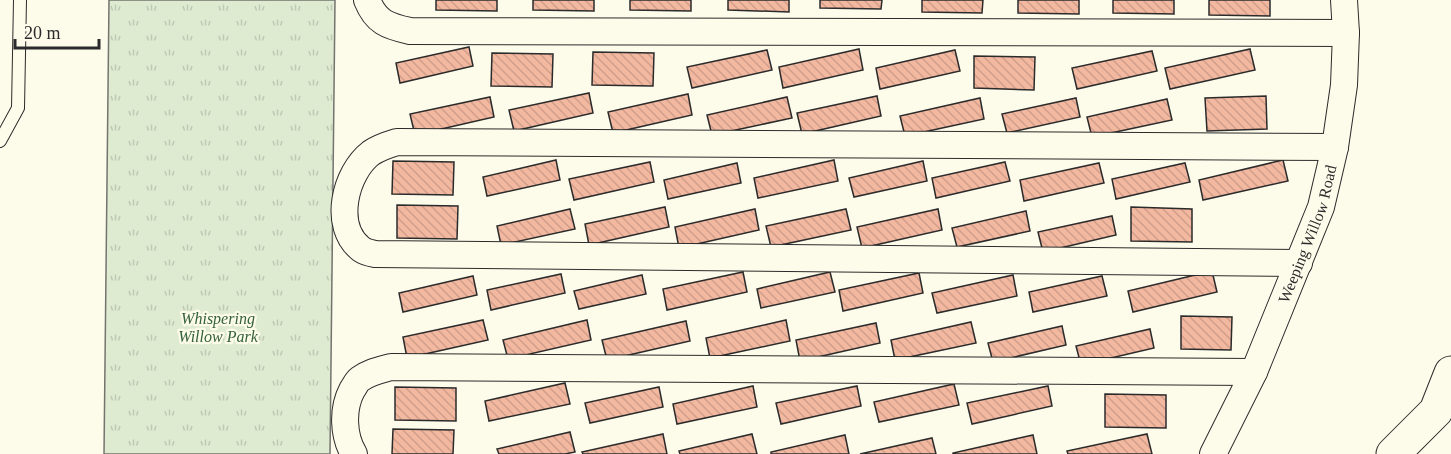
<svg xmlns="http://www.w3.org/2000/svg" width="1451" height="454" font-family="'Times New Roman',serif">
	<defs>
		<pattern id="park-tufts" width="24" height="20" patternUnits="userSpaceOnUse" patternTransform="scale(1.5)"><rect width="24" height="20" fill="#deebd1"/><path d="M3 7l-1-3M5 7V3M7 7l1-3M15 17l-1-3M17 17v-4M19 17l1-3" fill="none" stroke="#bfcab4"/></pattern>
		<pattern id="building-back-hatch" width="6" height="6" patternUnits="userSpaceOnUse" patternTransform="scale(1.5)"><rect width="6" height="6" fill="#f2b8a0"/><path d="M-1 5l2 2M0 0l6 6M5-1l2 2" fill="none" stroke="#d09e8a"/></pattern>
	</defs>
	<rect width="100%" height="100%" fill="#fdfbea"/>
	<polygon fill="url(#park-tufts)" stroke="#74746e" stroke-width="1.5" points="109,0 335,0 330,454 104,454"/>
	<g fill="url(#building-back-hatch)" stroke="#2b2b2b" stroke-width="1.5">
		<polygon points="436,0 497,0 497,11 436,10"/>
		<polygon points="533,0 594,0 594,11 533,10"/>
		<polygon points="630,0 691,0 691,11 630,10"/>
		<polygon points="728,0 789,0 789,12 728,10"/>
		<polygon points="820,0 882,0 881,9 820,8"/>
		<polygon points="922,0 983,0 982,13 922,12"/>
		<polygon points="1018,0 1079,0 1079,14 1018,13"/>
		<polygon points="1113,0 1174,0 1174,14 1113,13"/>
		<polygon points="1209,0 1270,0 1270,16 1209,15"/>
		<polygon points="469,47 473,66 400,83 396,63"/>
		<polygon points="859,49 863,70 783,88 779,67"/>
		<polygon points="1250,49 1255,70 1170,89 1165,68"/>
		<polygon points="767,50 772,70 692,88 687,67"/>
		<polygon points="955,50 960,71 880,89 876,68"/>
		<polygon points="1152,51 1157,71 1077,89 1072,68"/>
		<polygon points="593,52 654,53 653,86 592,85"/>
		<polygon points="492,53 553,54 552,87 491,86"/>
		<polygon points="974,56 1035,57 1034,90 974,88"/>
		<polygon points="589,93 593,113 514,131 509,110"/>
		<polygon points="688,94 692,115 613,133 608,112"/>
		<polygon points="877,96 881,116 802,134 797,113"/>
		<polygon points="1266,96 1267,129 1207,131 1205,98"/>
		<polygon points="490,97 494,117 415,135 410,114"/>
		<polygon points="787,97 792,118 712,135 707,115"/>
		<polygon points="980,98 984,119 905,136 900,116"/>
		<polygon points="1076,98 1080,117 1007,133 1002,114"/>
		<polygon points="1167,99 1172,120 1092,137 1087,117"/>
		<polygon points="556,160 560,180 487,196 483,177"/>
		<polygon points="834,160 838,181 758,198 754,178"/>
		<polygon points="1283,160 1288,181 1203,200 1199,180"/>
		<polygon points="393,161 454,162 453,195 392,194"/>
		<polygon points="923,161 927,181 854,197 849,178"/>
		<polygon points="650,162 654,182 574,200 569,179"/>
		<polygon points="1005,162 1010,181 936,198 932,178"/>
		<polygon points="737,163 741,183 668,199 664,180"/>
		<polygon points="1099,163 1104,183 1024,201 1020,180"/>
		<polygon points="1185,163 1190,182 1116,199 1112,179"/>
		<polygon points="397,205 458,206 457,239 397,238"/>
		<polygon points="665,207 669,227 589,245 585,224"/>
		<polygon points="1131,207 1192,209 1192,242 1131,241"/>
		<polygon points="570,209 575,229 501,245 497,226"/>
		<polygon points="755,209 759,230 679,248 675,227"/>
		<polygon points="846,209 851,230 771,247 766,226"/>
		<polygon points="938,209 942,230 862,248 857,227"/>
		<polygon points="1026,211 1030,231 957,247 952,228"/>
		<polygon points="1112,216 1116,235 1043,252 1038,232"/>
		<polygon points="1212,271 1217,292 1133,312 1128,291"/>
		<polygon points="743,272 747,292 667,310 663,289"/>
		<polygon points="830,272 835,292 761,308 757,289"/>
		<polygon points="919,273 923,293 843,311 839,290"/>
		<polygon points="561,274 565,293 491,310 487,290"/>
		<polygon points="642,275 646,294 579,309 574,291"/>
		<polygon points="1013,275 1017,296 937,313 932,293"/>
		<polygon points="473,276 477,295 403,312 399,293"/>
		<polygon points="1102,276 1107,296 1033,312 1029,292"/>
		<polygon points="1181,316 1232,317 1231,350 1181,349"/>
		<polygon points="483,320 488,340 407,358 403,337"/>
		<polygon points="587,320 591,340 508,359 503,340"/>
		<polygon points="786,320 790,341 710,358 706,338"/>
		<polygon points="686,321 690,341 607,360 602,340"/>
		<polygon points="971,322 976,343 895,360 891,340"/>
		<polygon points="876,323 880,343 800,361 796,340"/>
		<polygon points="1062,326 1066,345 993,362 988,343"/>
		<polygon points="1150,329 1154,348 1081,365 1076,346"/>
		<polygon points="565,383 570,404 489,421 485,401"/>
		<polygon points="954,384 959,405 879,422 874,402"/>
		<polygon points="753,386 757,407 677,424 673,404"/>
		<polygon points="857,386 861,406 781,424 776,403"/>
		<polygon points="1048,386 1052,406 972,424 967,403"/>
		<polygon points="395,387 456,388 456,421 395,420"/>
		<polygon points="659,387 663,407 590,423 585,403"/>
		<polygon points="1105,394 1166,395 1166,428 1105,427"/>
		<polygon points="393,429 454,430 453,454 392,454"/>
		<polygon points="570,432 575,452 565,454 499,454 497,449"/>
		<polygon points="663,434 667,454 583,454 582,452"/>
		<polygon points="752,434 757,454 680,454 679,451"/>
		<polygon points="1147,434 1152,454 1068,454 1067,451"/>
		<polygon points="845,435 849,454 771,454 771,452"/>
		<polygon points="1033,435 1037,454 953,454 953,453"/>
		<polygon points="932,438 936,454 860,454"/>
	</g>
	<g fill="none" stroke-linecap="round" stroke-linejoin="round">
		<g stroke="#2b2b2b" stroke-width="14">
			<polyline id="lane" points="0,141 18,108 20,0"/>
		</g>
		<g stroke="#2b2b2b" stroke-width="28">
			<g id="street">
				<path d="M367,0C376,22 387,26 410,31L1346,33"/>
				<path d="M1299,263L375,254C370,253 365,252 361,249C332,226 345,173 371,153C380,147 387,145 397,142L1335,147"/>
				<path d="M354,454C343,436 342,409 352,390C355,386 356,382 360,379C369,372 380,370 391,367L1254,372"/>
				<path id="s1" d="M1213,454L1254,372L1321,207L1335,147L1344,85L1346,33L1344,0"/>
			</g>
		</g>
		<g stroke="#2b2b2b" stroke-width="35">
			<polyline id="highway" points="1393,454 1436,411 1451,373"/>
		</g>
		<use href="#lane" stroke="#fdfbea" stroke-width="12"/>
		<use href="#street" stroke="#fdfbea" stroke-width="26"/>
		<use href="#highway" stroke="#fdfbea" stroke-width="33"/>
	</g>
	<g text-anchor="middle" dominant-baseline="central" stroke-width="4.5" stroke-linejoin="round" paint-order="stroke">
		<g font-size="16" fill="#2b2b2b" stroke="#fdfbea">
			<text stroke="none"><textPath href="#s1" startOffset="240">Weeping Willow Road</textPath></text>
		</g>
		<g font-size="16" font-style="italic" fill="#34623c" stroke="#fdfbea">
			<text x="218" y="318">Whispering<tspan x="218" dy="18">Willow Park</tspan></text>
		</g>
	</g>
	<path d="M15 39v9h84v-9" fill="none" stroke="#2b2b2b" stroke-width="3"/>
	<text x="24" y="39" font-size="18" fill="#2b2b2b" stroke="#fdfbea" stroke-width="4.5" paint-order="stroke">20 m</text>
</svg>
